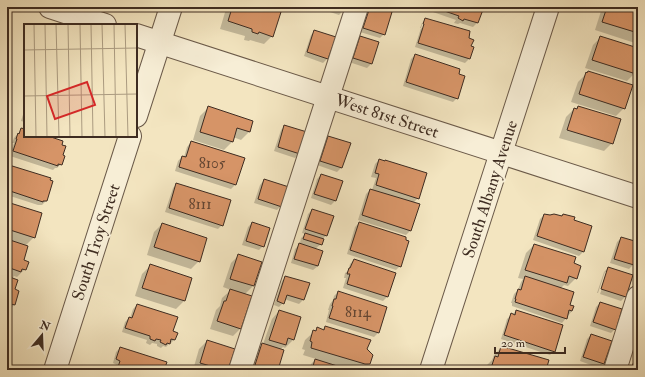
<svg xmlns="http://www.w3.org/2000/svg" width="645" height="377" font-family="'IM FELL Double Pica',serif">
	<rect width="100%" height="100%" fill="#f3e5c0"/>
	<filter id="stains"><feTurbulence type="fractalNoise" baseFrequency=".005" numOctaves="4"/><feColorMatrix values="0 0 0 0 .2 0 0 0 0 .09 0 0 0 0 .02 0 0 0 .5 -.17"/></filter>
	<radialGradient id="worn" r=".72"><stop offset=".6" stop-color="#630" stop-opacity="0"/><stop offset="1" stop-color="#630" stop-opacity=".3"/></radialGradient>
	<g fill="#0003">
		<polygon points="228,7 262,7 272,36 264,44 250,40 249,41 244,40 245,36 220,29 226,9"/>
		<polygon points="318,7 344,7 343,11 339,15 318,8"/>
		<polygon points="370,7 372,7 384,34 380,38 360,32 367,11"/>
		<polygon points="431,7 484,7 482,9 477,23 473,27 460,23 458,24 454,23 456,20 430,11"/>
		<polygon points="604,7 633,7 638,8 638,44 595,30 601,11"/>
		<polygon points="426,19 468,39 470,47 473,48 469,59 465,63 415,47 421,28 423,29 425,22 423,22 421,28 420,28 422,23"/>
		<polygon points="315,31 327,59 323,63 304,56 311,35"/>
		<polygon points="360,37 378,43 371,64 367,68 349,62 356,41"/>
		<polygon points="601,37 638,49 638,63 635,73 627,81 585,68 593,45"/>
		<polygon points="415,55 457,98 453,102 403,86 411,59"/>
		<polygon points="586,74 624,108 616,116 571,102 578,82"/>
		<polygon points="578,107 612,143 604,151 559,138 566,117 574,109 576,110"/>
		<polygon points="25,108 25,122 21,121"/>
		<polygon points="208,108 249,132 241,140 233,137 232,142 224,150 193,140 200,116"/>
		<polygon points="285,126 299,154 295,158 274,151 281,130"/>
		<polygon points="22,129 25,130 25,136 44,136 61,164 57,168 55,168 53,170 10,156 14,143 12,143 14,138"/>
		<polygon points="328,137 342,167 337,172 317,165 324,141"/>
		<polygon points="191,142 244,159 235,185 231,189 175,171 178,161 182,157 184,157 187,147"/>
		<polygon points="379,160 418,198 413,203 410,231 406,235 358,220 366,194 370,190 372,190 376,178 371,177 375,164"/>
		<polygon points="7,167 46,201 42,205 38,205 7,195"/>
		<polygon points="321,175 335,201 331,205 311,198 317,179"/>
		<polygon points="264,180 281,206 277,210 254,203 260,185"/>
		<polygon points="177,184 222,225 218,229 165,212 173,188"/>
		<polygon points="7,203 34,237 25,246 22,260 25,269 17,277 14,276 12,279 13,290 18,292 14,305 7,312"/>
		<polygon points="312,210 327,235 322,239 321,244 315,249 322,252 318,266 313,270 291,263 295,249 301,243 300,243 301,238 306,234 302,233 308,214"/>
		<polygon points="544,215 561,217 563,215 583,252 579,256 533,240 540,219"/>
		<polygon points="252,223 263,246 259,250 242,245 248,227"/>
		<polygon points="359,223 406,241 400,266 396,270 347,254 355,227"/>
		<polygon points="162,224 199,261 191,269 147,255 154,232"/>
		<polygon points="621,238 638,243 638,249 633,265 629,269 610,263 617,242"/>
		<polygon points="534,245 573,264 576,278 568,286 564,285 560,289 569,306 573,307 572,311 562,323 512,306 512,303 511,303 514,294 518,290 521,282 523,279 518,278 526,253"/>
		<polygon points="239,255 261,262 253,286 244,295 241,328 233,336 210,329 216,310 220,306 222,298 231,290 223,287 231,263"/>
		<polygon points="354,260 395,273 387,297 383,301 343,288 346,278 344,278 345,273 348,271 350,264"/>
		<polygon points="150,266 191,279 184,301 176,309 135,296 142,274"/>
		<polygon points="608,268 632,276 625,297 621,301 600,294 608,272 605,272 598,293 597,293 604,272"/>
		<polygon points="286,277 308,284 303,300 299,304 284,299 283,303 279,307 274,305 282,281"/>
		<polygon points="338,292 386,308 378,333 374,337 326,322 329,310 328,310 330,304 333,300 334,296"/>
		<polygon points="600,303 615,329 611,333 590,326 596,307"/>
		<polygon points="137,305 172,332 177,333 174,340 170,344 169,344 166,347 163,346 161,348 157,346 157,344 152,343 150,345 146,343 147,340 122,332 125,322 129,318 130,318 133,309"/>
		<polygon points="279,311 293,340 285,348 283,347 280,350 277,370 252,369 259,348 263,344 272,319"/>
		<polygon points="516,311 554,351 550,355 501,339 507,319"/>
		<polygon points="325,327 366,350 369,364 363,370 310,370 311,364 316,359 303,355 305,350 302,349 305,340 317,329 322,330"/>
		<polygon points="591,335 603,364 599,368 580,361 587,339"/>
		<polygon points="207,341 227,370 193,370 199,349"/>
		<polygon points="638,343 638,352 635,351"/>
		<polygon points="502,347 545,370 485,370 487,365 492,360 494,355"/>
		<polygon points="120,348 163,370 115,370 117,365 113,363 116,352"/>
		<polygon points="635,362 638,363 638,370 629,370 631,366"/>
	</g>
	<g fill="#d69467" stroke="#3e2c21">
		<polygon points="231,7 265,7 281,12 273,37 259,32 258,34 252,32 252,29 228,21 232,8"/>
		<polygon points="330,7 345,7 344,11"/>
		<polygon points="370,7 376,7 392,12 385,35 363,28"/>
		<polygon points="433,7 484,7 478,23 464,19 463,21 458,18 459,16"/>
		<polygon points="607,7 638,7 638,33 602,22"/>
		<polygon points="425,18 470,31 469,38 474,40 471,46 474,47 470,59 418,43 424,24 423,24"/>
		<polygon points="314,30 336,37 328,59 307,52"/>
		<polygon points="360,36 379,42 372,64 353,58"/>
		<polygon points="600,36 638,48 638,66 636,74 592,60"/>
		<polygon points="415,54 460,69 459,74 465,76 458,99 406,82"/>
		<polygon points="588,71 633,85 625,109 579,94 586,72 587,73"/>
		<polygon points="208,106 253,121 250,132 237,128 233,142 200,132"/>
		<polygon points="578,106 621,119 613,144 567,130 574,108 577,109"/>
		<polygon points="284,125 307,132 300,154 278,147"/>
		<polygon points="21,128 25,129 25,136 48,136 63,141 62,145 66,146 63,155 65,156 62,165 58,164 58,166 13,151 17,139 16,139 18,133 19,134"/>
		<polygon points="328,136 351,143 342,168 320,161"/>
		<polygon points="191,141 245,158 236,185 179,167 182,156 186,157"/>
		<polygon points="379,159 385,161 385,160 427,173 419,199 376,185 379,174 375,173"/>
		<polygon points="7,165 9,166 9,165 51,178 50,180 53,181 47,201 43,201 43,202 7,190"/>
		<polygon points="321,174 343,181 336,201 314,194"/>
		<polygon points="264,179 289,187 282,207 258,199"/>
		<polygon points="176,183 231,200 223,226 169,208"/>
		<polygon points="370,189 420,204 411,231 362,215"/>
		<polygon points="7,202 42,213 35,238 7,229"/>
		<polygon points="312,209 334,216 327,236 305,229"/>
		<polygon points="544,214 550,215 554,214 562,216 563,214 575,217 574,220 592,226 584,252 537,236"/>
		<polygon points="252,222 270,228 264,247 246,241"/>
		<polygon points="359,222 406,237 406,240 409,241 401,267 350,250"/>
		<polygon points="162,223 207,238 200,262 154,247"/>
		<polygon points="305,233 324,239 322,245 303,239"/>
		<polygon points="621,237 638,242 638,252 634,265 614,259"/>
		<polygon points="7,239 28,246 24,260 29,262 26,270 22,269 21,272 7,267"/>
		<polygon points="299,243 323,251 318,266 294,259"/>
		<polygon points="534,244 576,257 574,263 581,266 577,279 569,276 567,283 525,270"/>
		<polygon points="238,254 262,262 254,286 230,279"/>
		<polygon points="354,259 396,273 388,297 347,284 350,274 347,274 349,268 350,268"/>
		<polygon points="150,264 192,278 185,301 142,288"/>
		<polygon points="608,267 633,275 626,297 601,289"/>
		<polygon points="7,276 18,280 15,289 19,291 15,305 7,303"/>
		<polygon points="285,276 310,283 304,300 287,295 284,304 277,301"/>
		<polygon points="525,276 574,292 570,305 574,306 572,311 569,310 567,319 515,302 516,299 515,299 518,289 521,290"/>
		<polygon points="230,289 252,296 241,329 217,321 224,301 226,301"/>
		<polygon points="338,291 387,307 379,333 329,318 333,306 332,306 334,299 336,299"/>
		<polygon points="600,302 622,309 616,330 593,322"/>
		<polygon points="137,304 178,317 173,331 178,333 175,340 171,339 170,344 167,343 166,345 160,342 161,340 156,339 155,341 150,339 150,336 125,328 129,317 132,318"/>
		<polygon points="279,310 301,317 294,340 288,338 286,345 269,340"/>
		<polygon points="516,310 563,325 555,352 504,335 511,313 515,315"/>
		<polygon points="325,326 371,340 367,349 373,355 370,364 365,364 311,348 312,342 310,341 313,330 316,331 317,327 324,330"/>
		<polygon points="591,334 612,341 604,364 583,357"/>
		<polygon points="207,340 235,349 228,370 224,370 200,363"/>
		<polygon points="262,343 284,350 278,370 268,370 255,365"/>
		<polygon points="501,346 549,360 546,370 496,370 491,368 495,356 498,357"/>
		<polygon points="120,347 167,362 164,370 117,370 120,361 116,359"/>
		<polygon points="315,359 350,370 312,370"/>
		<polygon points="634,361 638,362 638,370 631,370"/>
	</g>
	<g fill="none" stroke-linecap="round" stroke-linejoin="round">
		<g stroke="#6b5a49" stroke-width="24">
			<g id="minor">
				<polyline points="50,7 105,25"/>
				<polyline points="136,35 638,197"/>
				<polyline points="136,116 171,7"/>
				<polyline points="55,370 130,136"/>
				<polyline points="240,370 357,7"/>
				<polyline points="431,370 548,7"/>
				<polyline points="615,370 638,297"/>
			</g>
		</g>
		<use href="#minor" stroke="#f7eed6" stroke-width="22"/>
	</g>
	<g text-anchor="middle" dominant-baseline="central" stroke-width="4" stroke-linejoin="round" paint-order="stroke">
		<g font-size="15" fill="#644632">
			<text x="212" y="163">8105</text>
			<text x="200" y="204">8111</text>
			<text x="358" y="312">8114</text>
		</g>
		<g font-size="17" fill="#3e2c21" stroke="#f7eed6">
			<text transform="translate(387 116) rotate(18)">West 81st Street</text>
			<text transform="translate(490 189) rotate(-72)">South Albany Avenue</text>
			<text transform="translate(96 242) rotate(-72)">South Troy Street</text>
		</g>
	</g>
	<g transform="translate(24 24)">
		<rect width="113" height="113" fill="#f3e5c0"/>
		<path fill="none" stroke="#ab9b80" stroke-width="1" d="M10,0L12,113M21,0L23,113M32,0L35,113M44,0L46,113M56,0L58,113M67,0L69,113M78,0L81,113M90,0L92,113M101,0L104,113M0,26L113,24M0,72L113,70M0,94V113"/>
		<path fill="#d62828" fill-opacity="0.15" stroke="#d62828" stroke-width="2" d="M63,58L71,81L31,95L23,72Z"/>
		<rect width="113" height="113" fill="none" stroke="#3e2c21" stroke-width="2"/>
	</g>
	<rect width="645" height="377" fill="none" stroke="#f3e5c0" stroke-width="24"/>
	<rect x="8" y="8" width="629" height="361" fill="none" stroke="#3e2c21" stroke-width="2"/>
	<rect x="12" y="12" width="621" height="353" fill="none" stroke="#3e2c21"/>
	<g transform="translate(42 335) rotate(19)" stroke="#f7eed6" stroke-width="3" paint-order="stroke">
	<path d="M0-3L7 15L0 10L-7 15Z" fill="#3e2c21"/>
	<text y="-6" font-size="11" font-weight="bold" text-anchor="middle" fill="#3e2c21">N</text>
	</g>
	<path d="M495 347v6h70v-6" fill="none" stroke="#3e2c21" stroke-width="2"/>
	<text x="501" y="347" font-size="12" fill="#3e2c21" stroke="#f7eed6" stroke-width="3" paint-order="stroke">20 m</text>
	<rect width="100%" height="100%" filter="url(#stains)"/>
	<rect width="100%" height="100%" fill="url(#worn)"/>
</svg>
